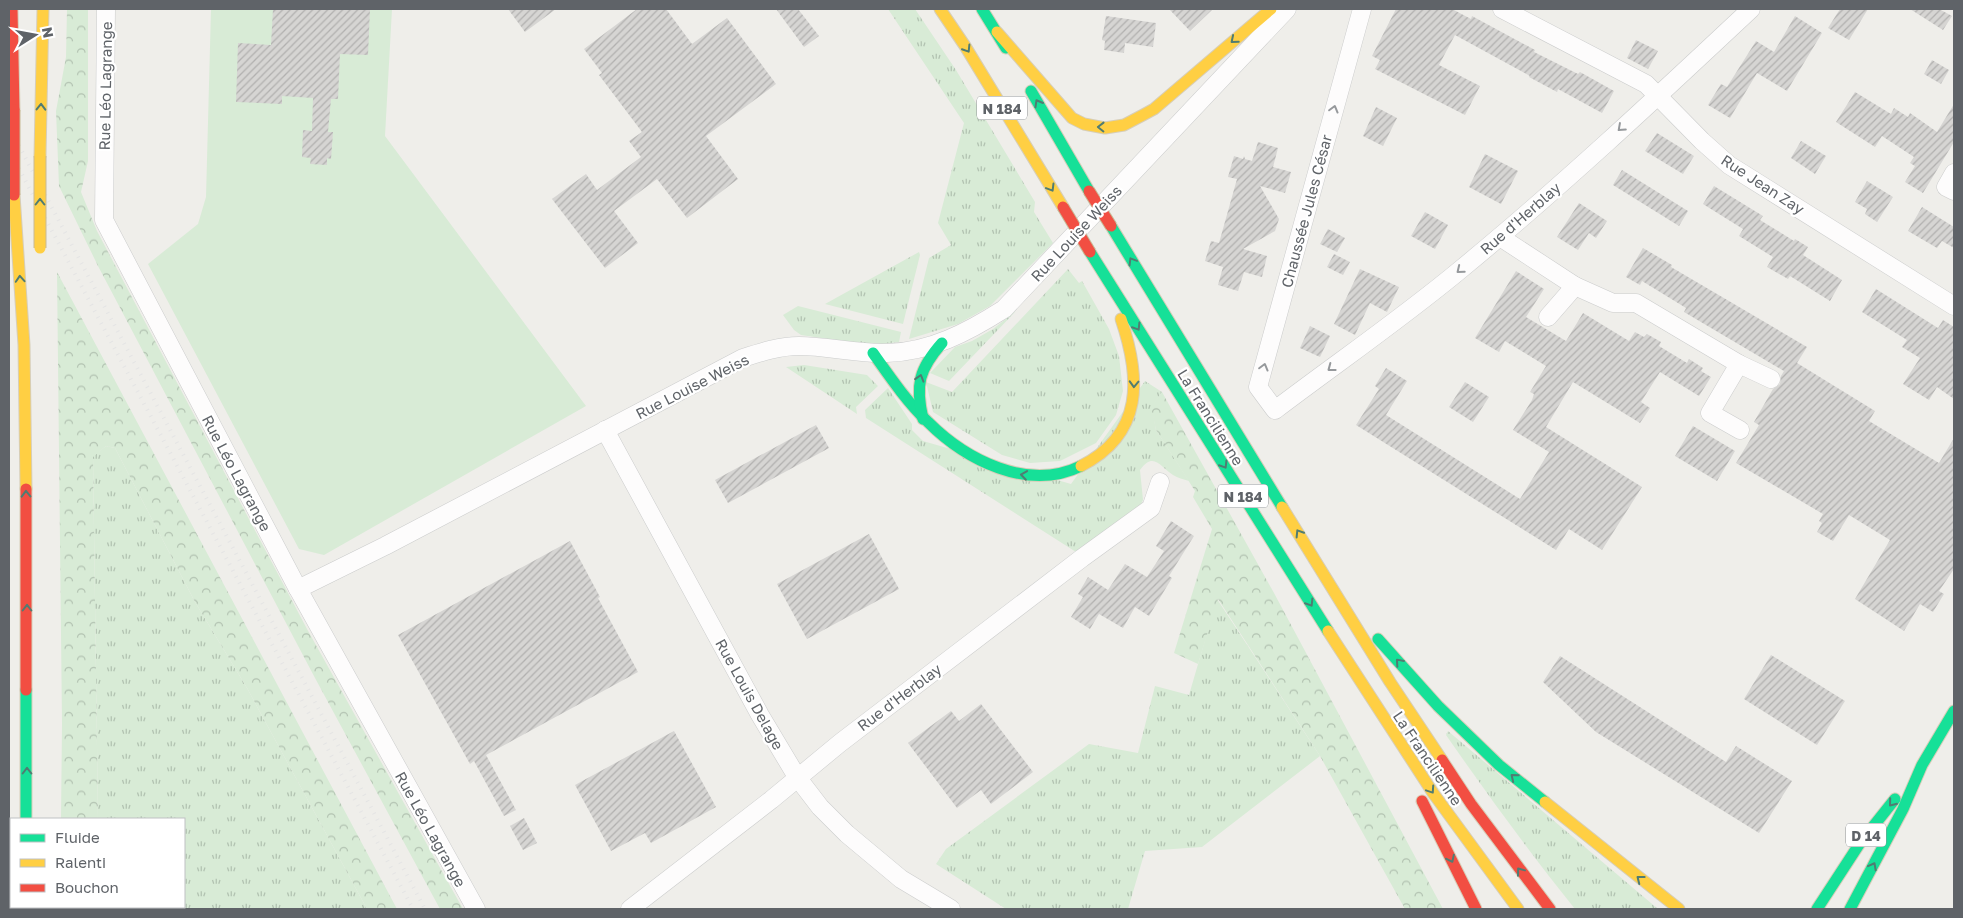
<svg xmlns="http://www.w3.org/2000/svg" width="1963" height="918" font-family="'Golos Text',sans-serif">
	<defs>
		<pattern id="grass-tufts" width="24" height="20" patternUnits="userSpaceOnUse" patternTransform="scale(1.25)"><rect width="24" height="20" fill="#d8ebd6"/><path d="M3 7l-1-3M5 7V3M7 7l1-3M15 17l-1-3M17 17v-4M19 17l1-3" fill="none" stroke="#b2c2b1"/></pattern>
		<pattern id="forest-crowns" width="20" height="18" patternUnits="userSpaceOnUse" patternTransform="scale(1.25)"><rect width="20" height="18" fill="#d8ebd6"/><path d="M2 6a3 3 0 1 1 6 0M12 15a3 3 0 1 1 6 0" fill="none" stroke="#b2c2b1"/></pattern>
		<pattern id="building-hatch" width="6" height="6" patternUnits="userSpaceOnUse" patternTransform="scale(1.25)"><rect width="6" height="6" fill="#d6d5d3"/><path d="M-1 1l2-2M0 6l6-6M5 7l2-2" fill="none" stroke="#b1b0af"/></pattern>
	</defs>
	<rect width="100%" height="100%" fill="#efeeea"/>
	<g fill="url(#grass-tufts)">
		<polygon points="888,9 915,9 956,70 1035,202 1034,212 1053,243 990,306 958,324 909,339 929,258 951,245 938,223 964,123"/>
		<polygon points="919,252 920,255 903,324 825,304"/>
		<polygon points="1068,269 1079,283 1082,281 1109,329 1119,356 1123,391 1116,415 1096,443 1060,461 1030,463 1002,455 933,412 926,382 952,392"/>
		<polygon points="798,306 901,332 899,342 881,344 848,342 801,335 794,330 783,315"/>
		<polygon points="1016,311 949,381 930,373 955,347 972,341 993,329"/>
		<polygon points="804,365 867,375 878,386 856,407 857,414 786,367"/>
		<path d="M1145,381L1162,392L1152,407L1156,430L1189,481C1183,479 1178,478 1173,475C1160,467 1154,451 1140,470L1143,500L1140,506L1076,552L866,418L865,410L888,388L912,424V430L923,441L1071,484Z"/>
		<polygon points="106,446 115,448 195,602 247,688 367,909 101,909 101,907 184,907 184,819 98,819 93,456"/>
		<polygon points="1217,599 1320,756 1202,847 1145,851 1128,909 1006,909 936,864 946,849 1089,744 1138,753 1155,686 1189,695"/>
		<path d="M1448,731L1658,909H1575C1530,853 1487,794 1446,735Z"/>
	</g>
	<g fill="url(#forest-crowns)">
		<polygon points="67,9 88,9 88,161 81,192 97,231 307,629 463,909 440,909 315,678 98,266 59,186 56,111 66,57"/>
		<polygon points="57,272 397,909 367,909 247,688 195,602 115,448 106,446 93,457 98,819 61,819 62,724"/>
		<polygon points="1162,392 1274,593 1443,909 1405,909 1320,756 1218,599 1198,664 1174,653 1212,529 1193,497 1195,491 1156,430 1151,407"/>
	</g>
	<polygon fill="#d8ebd6" points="211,9 392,9 385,136 586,406 324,555 299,549 148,264 198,224 206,197"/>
	<g fill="url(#building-hatch)">
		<polygon points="273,9 370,9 368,55 340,54 338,99 331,99 328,132 333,132 331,159 327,158 327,165 310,164 311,158 302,157 303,130 312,131 313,98 282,96 282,104 236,102 238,43 271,45"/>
		<polygon points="508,9 556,9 525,32"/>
		<polygon points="637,9 666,9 692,44 727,18 776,84 706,136 738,179 687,218 657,179 614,211 638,243 605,268 552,199 586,174 597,190 641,157 629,141 642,132 599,75 602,73 584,49"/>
		<polygon points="776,9 798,9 819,36 804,47"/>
		<polygon points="1169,9 1213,9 1190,31"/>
		<polygon points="1396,9 1452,9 1471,19 1472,16 1535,50 1534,52 1578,74 1580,72 1614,91 1602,113 1558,89 1557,92 1529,77 1530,76 1455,35 1439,65 1480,86 1465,115 1375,69 1380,60 1372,56"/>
		<polygon points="1840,9 1868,9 1849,40 1828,28"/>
		<polygon points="1910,9 1939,9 1952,16 1943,30"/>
		<polygon points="1106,16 1156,23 1153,47 1125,43 1124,53 1104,50 1105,41 1102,40"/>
		<polygon points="1795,16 1822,33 1787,91 1757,73 1730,118 1708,105 1721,84 1727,87 1756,41 1774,52"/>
		<polygon points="1636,40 1658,51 1648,69 1627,58"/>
		<polygon points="1932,60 1949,70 1941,84 1924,74"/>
		<polygon points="1855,92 1891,114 1894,108 1908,117 1910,113 1937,132 1954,104 1954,142 1923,193 1905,182 1915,166 1910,163 1914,157 1882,136 1875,147 1836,122"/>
		<polygon points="1376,107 1397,118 1383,146 1363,136"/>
		<polygon points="1657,133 1694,156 1683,174 1645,151"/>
		<polygon points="1801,141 1826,156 1815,174 1791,158"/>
		<polygon points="1258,142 1278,148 1273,167 1291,172 1285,193 1260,186 1279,219 1275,231 1243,249 1267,256 1262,277 1244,272 1238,291 1218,285 1223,267 1205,261 1211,241 1219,243 1237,179 1228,177 1234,156 1243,159 1244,156 1245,159 1252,161"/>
		<polygon points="1485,154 1518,171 1501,204 1469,187"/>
		<polygon points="1622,170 1688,211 1679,226 1613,185"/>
		<polygon points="1867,181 1893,197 1877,222 1865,214 1867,209 1855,202"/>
		<polygon points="1714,186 1763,216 1760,220 1794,241 1795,239 1808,247 1803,255 1842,280 1830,301 1790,276 1788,279 1767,267 1773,257 1739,236 1743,229 1703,204"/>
		<polygon points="1579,203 1607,221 1596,238 1589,233 1578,250 1557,237"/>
		<polygon points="1922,207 1954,227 1954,248 1942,241 1937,248 1908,231"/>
		<polygon points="1425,212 1448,225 1435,249 1411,236"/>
		<polygon points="1328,229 1345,238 1337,252 1320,244"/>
		<polygon points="1643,248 1672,265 1671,267 1807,347 1797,363 1875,411 1869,421 1939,463 1954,438 1954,569 1939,591 1944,594 1933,612 1920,604 1904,631 1855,599 1890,540 1849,515 1833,541 1817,532 1822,523 1819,521 1823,514 1736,463 1759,425 1754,422 1773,389 1780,384 1781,376 1784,371 1684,312 1686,308 1642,281 1640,285 1626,277"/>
		<polygon points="1334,254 1350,262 1343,275 1327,267"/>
		<polygon points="1360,269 1399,287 1387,312 1370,303 1355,335 1334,324"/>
		<polygon points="1516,271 1544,289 1526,317 1566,341 1583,313 1629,341 1635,332 1644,337 1647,334 1661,342 1659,346 1687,363 1689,359 1703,368 1701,371 1711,377 1699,396 1660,372 1641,402 1650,408 1640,423 1573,382 1546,427 1642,487 1602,550 1569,529 1556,550 1356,425 1379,389 1375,386 1386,368 1407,381 1386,415 1520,499 1549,452 1513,430 1532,400 1534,394 1530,392 1546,366 1505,341 1499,352 1475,338"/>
		<polygon points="1876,289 1938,328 1943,320 1954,327 1954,399 1937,387 1929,400 1903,384 1920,358 1902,347 1907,340 1862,312"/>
		<polygon points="1310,326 1330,336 1320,357 1300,348"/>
		<polygon points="1465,382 1489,397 1473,422 1449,407"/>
		<polygon points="816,425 829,448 728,503 715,480"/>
		<polygon points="1693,426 1735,451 1717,481 1675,456"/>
		<polygon points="1171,521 1194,536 1169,576 1172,578 1149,616 1135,607 1123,628 1099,614 1090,629 1071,617 1083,597 1078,594 1088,577 1108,590 1125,564 1147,577 1164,551 1156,546"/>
		<polygon points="869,534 899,589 807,639 777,584"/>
		<polygon points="570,541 600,597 598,598 638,672 486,755 516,810 504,816 474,761 470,764 398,635"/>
		<polygon points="1771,655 1845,701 1817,745 1744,699"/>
		<polygon points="1560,656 1726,762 1736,746 1792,781 1759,833 1596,732 1543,682"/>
		<polygon points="981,704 1033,772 991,804 981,790 957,808 908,743 951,711 959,721"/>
		<polygon points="674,731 716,807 651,843 645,833 611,851 575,785"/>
		<polygon points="524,818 537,843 523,850 510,826"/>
	</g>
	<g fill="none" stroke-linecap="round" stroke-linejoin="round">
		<g stroke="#cbcccc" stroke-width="19">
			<g id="street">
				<polyline points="106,9 104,220 298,589 476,909"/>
				<path d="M1362,9L1258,387L1275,410C1337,363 1401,319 1460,270C1561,187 1656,98 1751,9"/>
				<polyline points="1502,9 1646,84 1702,141 1729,165 1954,306"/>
				<polyline points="1954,173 1946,187 1954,191"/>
				<polyline points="1500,237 1575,286 1613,303 1636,303 1739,364 1710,413 1740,430"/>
				<polyline points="1548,317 1575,286"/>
				<polyline points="1739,364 1771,379"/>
				<polyline points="605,430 760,715 797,777 820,807 847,834 901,879 951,909"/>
				<path d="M298,589L385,546L743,358C761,352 780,346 799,346C828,346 857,354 887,353C930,352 968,332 1004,309L1287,9"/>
				<polyline points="630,909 771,800 840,743 1082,558 1151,508 1160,482"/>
			</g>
		</g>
		<g stroke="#d7ceb8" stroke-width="13">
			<g id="fast">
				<polyline points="982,9 1006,48"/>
				<polyline points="1031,91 1089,191"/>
				<polyline points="1111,226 1282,507"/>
				<polyline points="1090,252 1328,631"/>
				<path d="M873,353C890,377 907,402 928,422C966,460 1028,492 1081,466"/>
				<path d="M923,419C915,385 919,369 942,343"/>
				<polyline points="1378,639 1438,706 1499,765 1545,802"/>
				<polyline points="26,819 26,690"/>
				<polyline points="26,907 26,909"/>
				<polyline points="1817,909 1860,843 1895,799"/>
				<polyline points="1850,909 1903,809 1922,765 1954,711"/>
			</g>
		</g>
		<g stroke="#d7ceb8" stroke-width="13">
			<g id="slow">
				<polyline points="940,9 965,46 1063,207"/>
				<polyline points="997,32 1072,118 1084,124 1105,128 1124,125 1143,115 1154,109 1271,9"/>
				<polyline points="40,156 43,9"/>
				<polyline points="14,195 24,345 26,489"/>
				<path d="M1081,466C1144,434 1141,378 1121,319"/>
				<polyline points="1282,507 1390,682 1442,760"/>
				<polyline points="1328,631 1433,793 1518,909"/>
				<polyline points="1545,802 1679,909"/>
			</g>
		</g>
		<g stroke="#d7ceb8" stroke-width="13">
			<g id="jam">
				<polyline points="12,9 14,110"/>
				<polyline points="26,489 26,690"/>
				<polyline points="1442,760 1471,804 1550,909"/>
				<polyline points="1422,801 1476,909"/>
			</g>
		</g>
		<use href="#street" stroke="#fdfcfc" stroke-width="18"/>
		<use href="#fast" stroke="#16e098" stroke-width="11"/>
		<use href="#slow" stroke="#ffcf43" stroke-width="11"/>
		<use href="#jam" stroke="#f24e42" stroke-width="11"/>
		<g stroke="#e4e4e4" stroke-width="4" stroke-dasharray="1 6" stroke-linecap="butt">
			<polyline points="9,127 425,909"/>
			<polyline points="9,150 413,909"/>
		</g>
		<g stroke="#c8b996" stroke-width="13" stroke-linecap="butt">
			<polyline id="slow-bridge" points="40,156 40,248"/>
		</g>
		<g stroke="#c8b996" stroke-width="13" stroke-linecap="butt">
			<g id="jam-bridge">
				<polyline points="14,110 14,195"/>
				<polyline points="1089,191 1111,226"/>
				<polyline points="1063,207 1090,252"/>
			</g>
		</g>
		<use href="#slow-bridge" stroke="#ffcf43" stroke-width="11"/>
		<use href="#jam-bridge" stroke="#f24e42" stroke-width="11"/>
	</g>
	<defs><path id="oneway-chevron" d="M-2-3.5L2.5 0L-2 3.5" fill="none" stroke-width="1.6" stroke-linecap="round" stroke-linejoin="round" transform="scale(1.25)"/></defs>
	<g stroke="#507c72">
		<use href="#oneway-chevron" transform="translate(1234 40) rotate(140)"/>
		<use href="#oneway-chevron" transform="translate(967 49) rotate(58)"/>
		<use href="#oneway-chevron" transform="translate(1038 103) rotate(-120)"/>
		<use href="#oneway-chevron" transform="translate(41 107) rotate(-89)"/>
		<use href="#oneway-chevron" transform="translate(1101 127) rotate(-179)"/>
		<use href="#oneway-chevron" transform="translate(1051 188) rotate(59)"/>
		<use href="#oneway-chevron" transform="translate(40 202) rotate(-90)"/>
		<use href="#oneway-chevron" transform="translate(1132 261) rotate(-121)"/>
		<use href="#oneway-chevron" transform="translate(20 279) rotate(-94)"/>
		<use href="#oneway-chevron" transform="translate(1137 327) rotate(58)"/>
		<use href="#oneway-chevron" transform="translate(920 378) rotate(-73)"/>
		<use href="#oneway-chevron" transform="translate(1134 384) rotate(92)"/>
		<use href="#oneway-chevron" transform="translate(1224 465) rotate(58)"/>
		<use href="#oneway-chevron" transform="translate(1024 475) rotate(-172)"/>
		<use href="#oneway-chevron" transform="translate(26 494) rotate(-91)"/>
		<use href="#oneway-chevron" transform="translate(1299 533) rotate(-122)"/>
		<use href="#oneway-chevron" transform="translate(1310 603) rotate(58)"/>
		<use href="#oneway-chevron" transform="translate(27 608) rotate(-90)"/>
		<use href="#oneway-chevron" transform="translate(1399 662) rotate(-131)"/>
		<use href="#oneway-chevron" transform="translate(27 771) rotate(-90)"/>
		<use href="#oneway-chevron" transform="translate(1514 777) rotate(-141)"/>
		<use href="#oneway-chevron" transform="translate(1431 790) rotate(56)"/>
		<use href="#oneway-chevron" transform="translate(1892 803) rotate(129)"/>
		<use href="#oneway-chevron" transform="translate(1451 859) rotate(64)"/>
		<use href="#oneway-chevron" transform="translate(1873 866) rotate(-62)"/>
		<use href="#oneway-chevron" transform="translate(1520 871) rotate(-127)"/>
		<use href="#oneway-chevron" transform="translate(1640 879) rotate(-142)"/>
	</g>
	<g stroke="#96999c">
		<use href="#oneway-chevron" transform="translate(1334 109) rotate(-75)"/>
		<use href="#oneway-chevron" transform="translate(1621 128) rotate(138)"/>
		<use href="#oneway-chevron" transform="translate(1460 270) rotate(141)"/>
		<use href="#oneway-chevron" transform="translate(1264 367) rotate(-75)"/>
		<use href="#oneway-chevron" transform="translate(1331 368) rotate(143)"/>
	</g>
	<g text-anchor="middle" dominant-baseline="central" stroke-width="4.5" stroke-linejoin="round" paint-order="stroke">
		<g fill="#fff" stroke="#8f9295" stroke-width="1">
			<rect x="977" y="96.5" width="50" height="23" rx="4"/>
			<rect x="1218" y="484.5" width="50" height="23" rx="4"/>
			<rect x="1846" y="823.5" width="40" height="23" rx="4"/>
		</g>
		<g font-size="14" font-weight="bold" fill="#5f6368">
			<text x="1002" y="108">N 184</text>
			<text x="1243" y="496">N 184</text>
			<text x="1866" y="835">D 14</text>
		</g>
		<g font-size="15" fill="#5f6368" stroke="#fff">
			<text transform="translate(105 86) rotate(-89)">Rue Léo Lagrange</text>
			<text transform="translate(1763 184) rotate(33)">Rue Jean Zay</text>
			<text transform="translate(1306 211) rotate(-75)">Chaussée Jules César</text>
			<text transform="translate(1520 218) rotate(-41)">Rue d'Herblay</text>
			<text transform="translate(1076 233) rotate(-47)">Rue Louise Weiss</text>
			<text transform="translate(692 386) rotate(-27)">Rue Louise Weiss</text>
			<text transform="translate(1211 417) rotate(58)">La Francilienne</text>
			<text transform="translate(237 473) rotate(62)">Rue Léo Lagrange</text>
			<text transform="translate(750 694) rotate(61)">Rue Louis Delage</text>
			<text transform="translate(899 697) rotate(-37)">Rue d'Herblay</text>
			<text transform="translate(1428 758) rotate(56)">La Francilienne</text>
			<text transform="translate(431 829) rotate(61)">Rue Léo Lagrange</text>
		</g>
	</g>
	<rect width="1963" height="918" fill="none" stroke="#5f6368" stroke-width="20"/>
	<rect x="10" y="818" width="175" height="90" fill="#ffffff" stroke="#bfc1c3"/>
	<rect x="20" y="834" width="25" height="8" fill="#16e098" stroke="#bfc1c3"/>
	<text x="55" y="843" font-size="15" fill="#5f6368">Fluide</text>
	<rect x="20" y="859" width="25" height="8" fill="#ffcf43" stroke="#bfc1c3"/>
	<text x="55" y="868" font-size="15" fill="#5f6368">Ralenti</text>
	<rect x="20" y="884" width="25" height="8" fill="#f24e42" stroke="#bfc1c3"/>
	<text x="55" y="893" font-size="15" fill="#5f6368">Bouchon</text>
	<g transform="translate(35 35) rotate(79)" stroke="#ffffff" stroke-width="4" paint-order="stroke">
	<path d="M0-4L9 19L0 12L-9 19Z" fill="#5f6368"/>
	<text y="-8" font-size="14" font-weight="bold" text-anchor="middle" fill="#5f6368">N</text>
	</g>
</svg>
